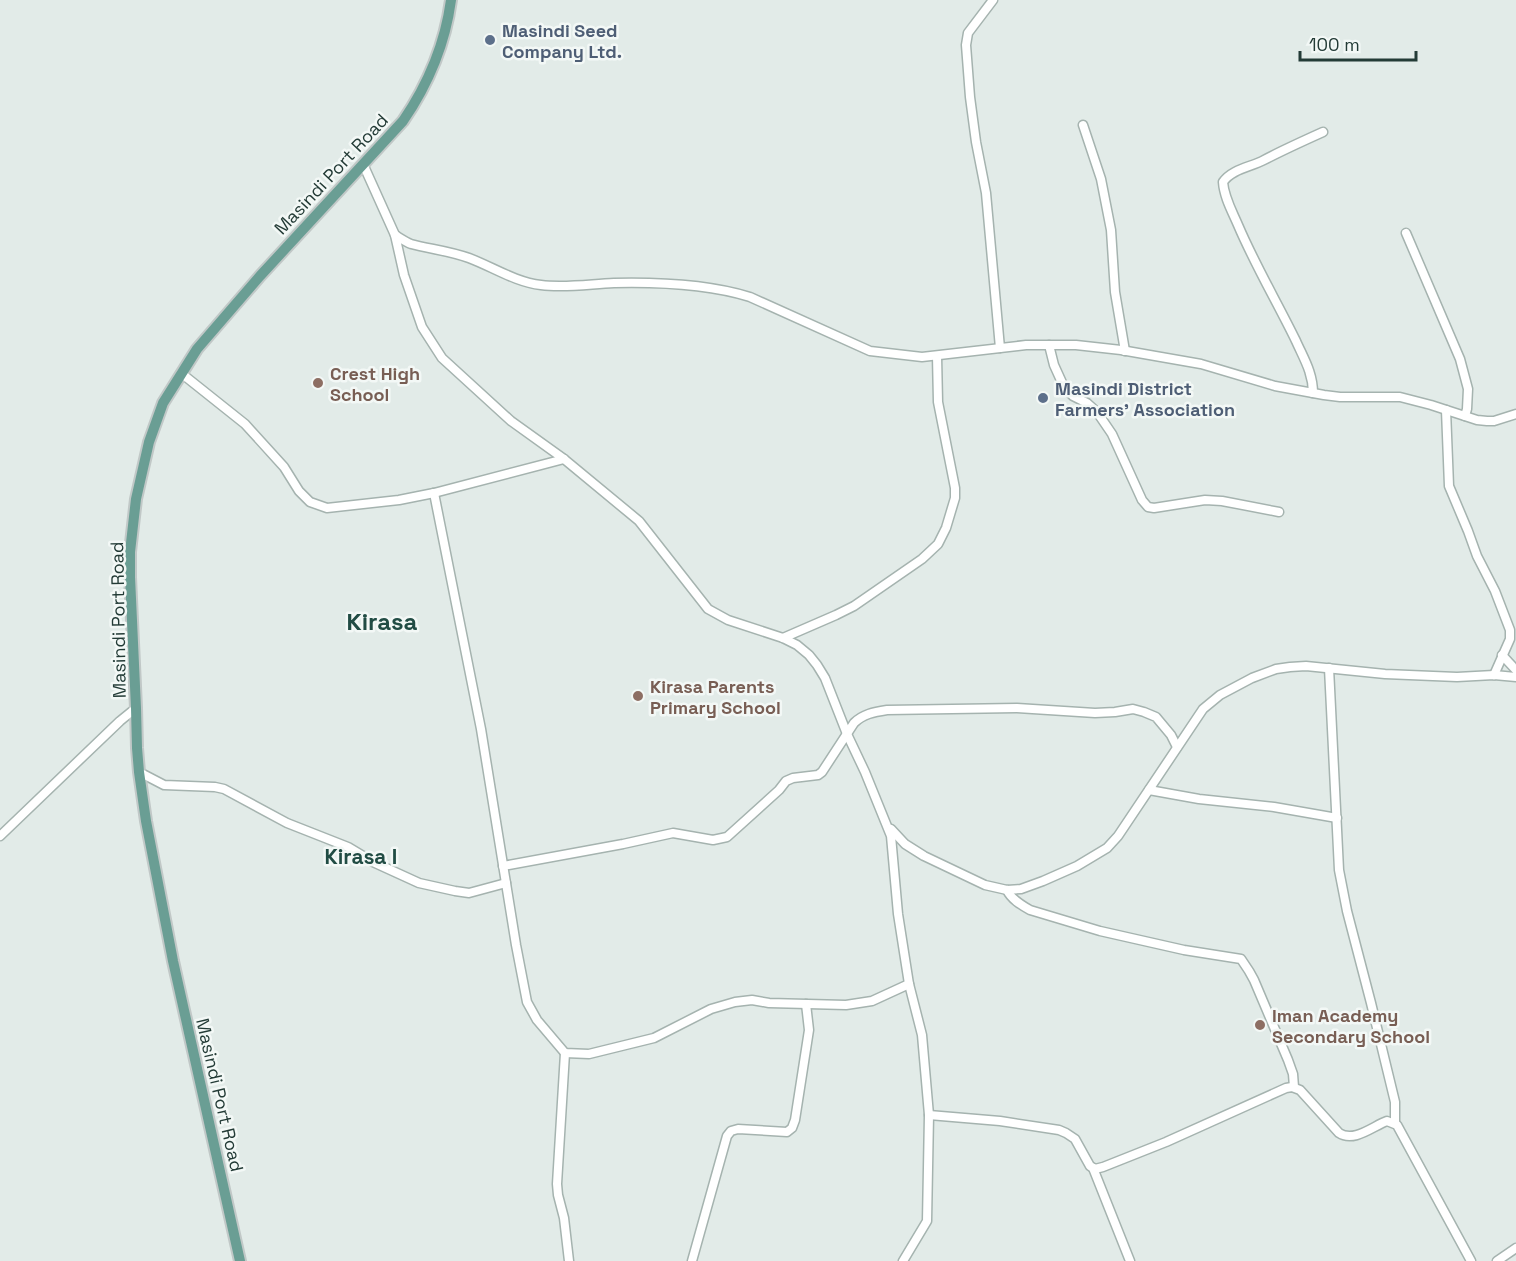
<svg xmlns="http://www.w3.org/2000/svg" width="1516" height="1261" font-family="'Space Grotesk',sans-serif">
	<rect width="100%" height="100%" fill="#e2ebe8"/>
	<g fill="none" stroke-linecap="round" stroke-linejoin="round">
		<g stroke="#a5b3af" stroke-width="11">
			<g id="minor">
				<polyline points="993,0 968,33 966,45 970,97 976,142 986,193 1000,348"/>
				<polyline points="1083,125 1101,179 1111,230 1115,292 1125,351"/>
				<polyline points="363,164 395,235 404,275 422,327 442,358 511,421 564,459 639,521 708,609 728,620 783,638 797,645 809,655 817,665 825,678 847,734 865,772 891,836 898,914 909,984 922,1035 929,1115 927,1221 903,1261"/>
				<polyline points="1406,233 1460,359 1468,389 1467,409 1465,416"/>
				<path d="M395,235C400,238 406,242 411,244C430,249 450,251 469,258C493,267 515,282 541,285C565,288 590,284 614,283C659,282 708,284 750,297L870,351L922,357L1026,345H1076L1121,350L1201,364L1275,386L1324,395L1340,397H1400L1431,405L1477,420L1487,421H1494L1516,414"/>
				<polyline points="1049,345 1054,365 1064,387 1073,396 1087,403 1097,412 1112,434 1142,500 1148,507 1154,508 1205,500 1222,501 1279,512"/>
				<polyline points="181,373 245,424 284,467 299,491 310,502 327,508 399,500 434,493 564,459"/>
				<path d="M1313,393C1313,373 1304,359 1296,341C1277,302 1255,265 1238,225C1232,211 1224,197 1223,182C1232,169 1251,167 1264,160C1283,150 1303,141 1323,132"/>
				<polyline points="1446,410 1449,486 1468,531 1477,556 1495,591 1510,630 1510,639 1494,675"/>
				<polyline points="434,493 481,729 516,945 527,1002 537,1020 565,1053 589,1054 654,1038 711,1009 735,1002 752,1000 769,1003 846,1005 872,1001 909,984"/>
				<polyline points="783,638 836,615 854,606 922,559 938,544 946,528 955,498 955,488 938,402 937,356"/>
				<polyline points="1502,655 1516,670"/>
				<polyline points="1329,668 1339,870 1347,911 1371,1003 1395,1102 1395,1123"/>
				<polyline points="139,772 164,785 215,787 224,789 287,823 348,847 373,862 419,883 455,891 469,893 506,883"/>
				<polyline points="1149,790 1199,799 1274,807 1337,818"/>
				<polyline points="891,829 905,844 924,856 985,885 1007,890 1021,889 1043,881 1077,866 1107,848 1118,836 1203,709 1220,695 1252,678 1276,669 1290,667 1306,666 1385,674 1457,677 1494,675 1516,677"/>
				<polyline points="0,836 120,721 136,708"/>
				<path d="M503,866L623,844L673,833L713,840L727,837L779,790L786,781L793,778L818,775L822,772L854,723C863,714 874,712 887,710L1017,708L1095,713L1115,712L1133,709L1144,712L1156,717L1171,735L1177,747"/>
				<path d="M1007,890C1011,899 1021,905 1030,910L1100,931L1184,950L1241,959L1249,971L1254,980L1288,1060L1293,1074L1294,1087"/>
				<polyline points="565,1053 557,1184 558,1195 564,1218 569,1261"/>
				<path d="M929,1115L1000,1121L1059,1130L1066,1133L1075,1139L1090,1166L1095,1169L1103,1167L1166,1142L1286,1088L1292,1087L1300,1090L1339,1133C1354,1143 1373,1126 1387,1121L1397,1125L1471,1261"/>
				<polyline points="1093,1168 1130,1261"/>
				<polyline points="692,1261 727,1136 731,1131 738,1129 787,1132 792,1128 795,1120 809,1030 806,1004"/>
				<polyline points="1497,1261 1516,1248"/>
			</g>
		</g>
		<g stroke="#c1c8c7" stroke-width="14">
			<path id="major" d="M240,1261L173,961L146,821L139,772L137,748L136,708L130,577V552L136,499L149,442L163,403L197,349L260,276L403,121C429,83 445,45 451,0"/>
		</g>
		<use href="#minor" stroke="#fff" stroke-width="8"/>
		<use href="#major" stroke="#6a9e94" stroke-width="10"/>
	</g>
	<g fill="#5c6f8a" stroke="#f3f8f6" stroke-width="2">
		<circle cx="490" cy="40" r="6"/>
		<circle cx="1043" cy="398" r="6"/>
	</g>
	<g fill="#8d6e63" stroke="#f3f8f6" stroke-width="2">
		<circle cx="318" cy="383" r="6"/>
		<circle cx="638" cy="696" r="6"/>
		<circle cx="1260" cy="1025" r="6"/>
	</g>
	<g text-anchor="middle" dominant-baseline="central" stroke-width="5" stroke-linejoin="round" paint-order="stroke">
		<g font-size="18" font-weight="bold" fill="#4e5e75" stroke="#f3f8f6" text-anchor="start">
			<text x="502" y="30">Masindi Seed<tspan x="502" dy="21">Company Ltd.</tspan></text>
			<text x="1055" y="388">Masindi District<tspan x="1055" dy="21">Farmers' Association</tspan></text>
		</g>
		<g font-size="18" fill="#233b36" stroke="#f3f8f6">
			<text transform="translate(331 174) rotate(-47)">Masindi Port Road</text>
			<text transform="translate(118 620) rotate(-91)">Masindi Port Road</text>
			<text transform="translate(220 1095) rotate(77)">Masindi Port Road</text>
		</g>
		<g font-size="18" font-weight="bold" fill="#785e54" stroke="#f3f8f6" text-anchor="start">
			<text x="330" y="373">Crest High<tspan x="330" dy="21">School</tspan></text>
			<text x="650" y="686">Kirasa Parents<tspan x="650" dy="21">Primary School</tspan></text>
			<text x="1272" y="1015">Iman Academy<tspan x="1272" dy="21">Secondary School</tspan></text>
		</g>
		<g font-size="21" font-weight="bold" fill="#214c44" stroke="#f3f8f6">
			<text x="361" y="856">Kirasa I</text>
		</g>
		<g font-size="24" font-weight="bold" fill="#214c44" stroke="#f3f8f6">
			<text x="382" y="621">Kirasa</text>
		</g>
	</g>
	<path d="M1300 51v9h116v-9" fill="none" stroke="#233b36" stroke-width="3"/>
	<text x="1309" y="51" font-size="18" fill="#233b36" stroke="#f3f8f6" stroke-width="4.5" paint-order="stroke">100 m</text>
</svg>
